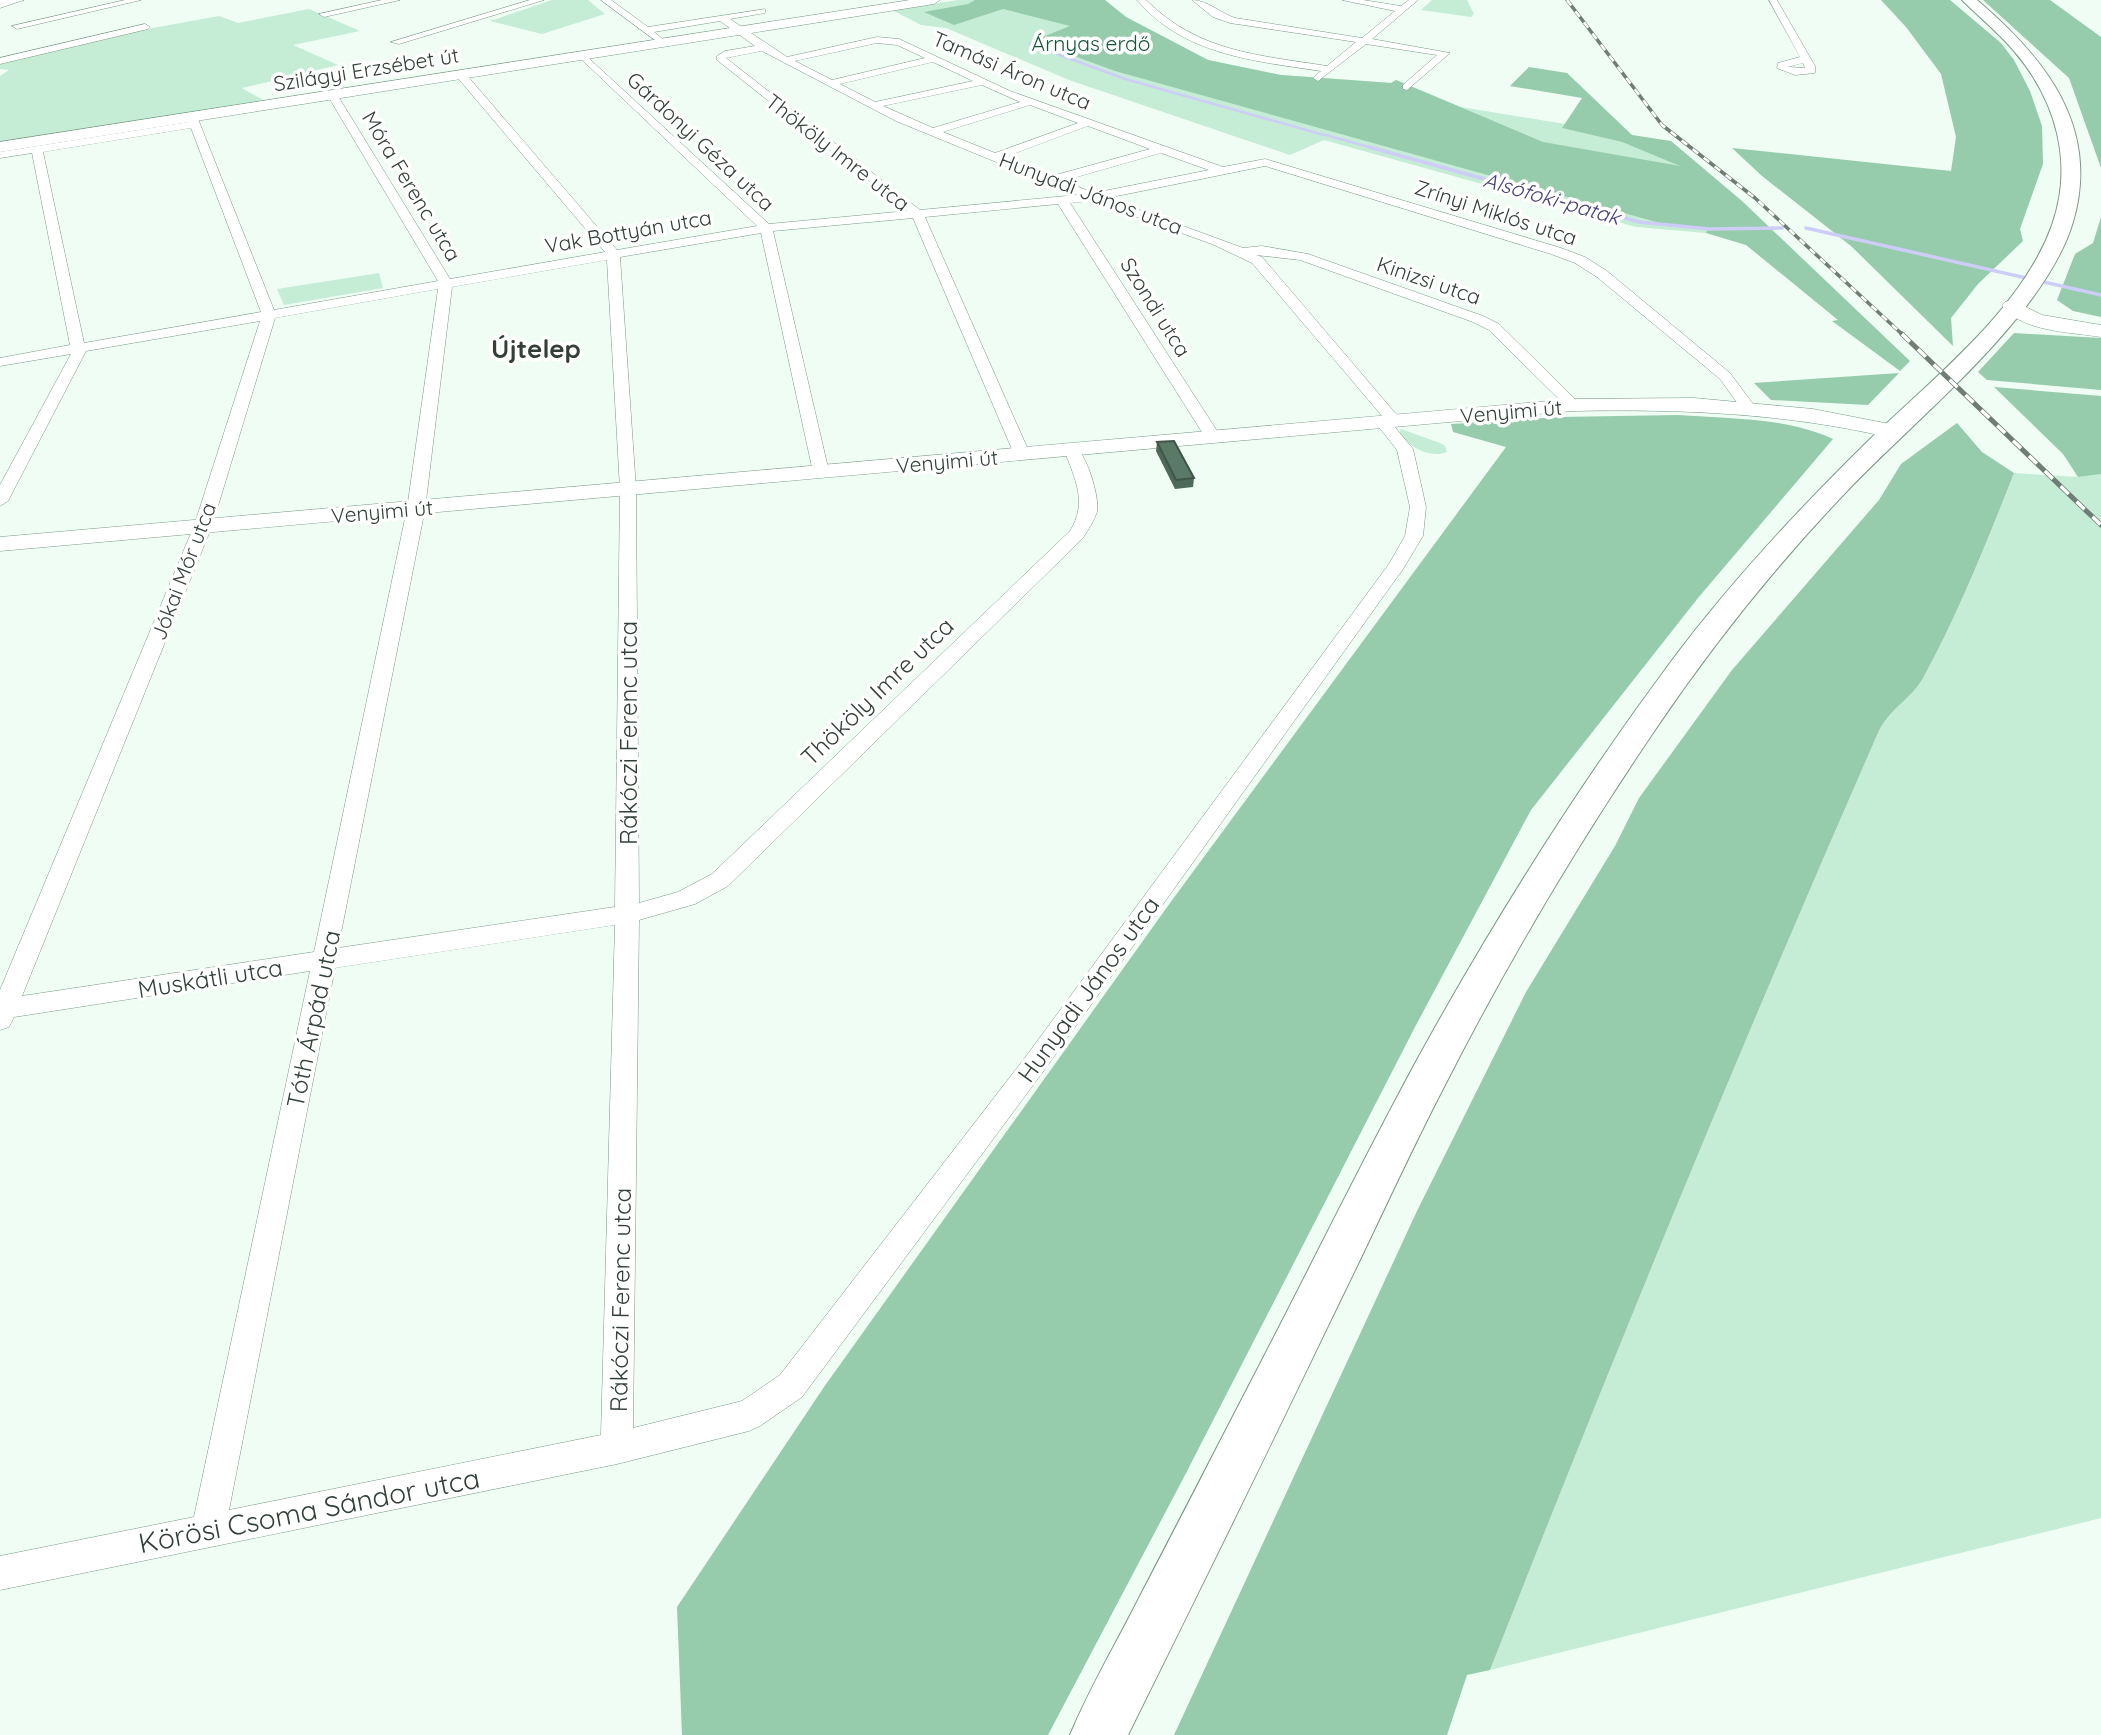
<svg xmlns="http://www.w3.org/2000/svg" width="2101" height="1735" font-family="Quicksand,sans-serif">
	<rect width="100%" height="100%" fill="#effdf5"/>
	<g fill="#c5edd5">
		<polygon points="552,0 588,0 605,14 542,34 490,21"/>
		<polygon points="958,0 1105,0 1126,17 1208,60 1281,75 1391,83 1396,80 1461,107 1565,124 1563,128 1622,142 1685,167 1709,228 1706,233 1636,227 1324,140 1290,155 1069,80 946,28 921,25 892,10"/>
		<polygon points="1432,0 1467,0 1474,14 1471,17 1421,10"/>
		<polygon points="309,9 360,31 293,45 338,65 242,88 263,100 0,143 0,76 9,70 0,69 0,64 131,32 219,16 238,23"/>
		<polygon points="379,273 383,288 284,305 277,289"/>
		<path d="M1401,429L1440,443L1445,446L1447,452C1430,459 1410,447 1399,434Z"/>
		<path d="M2014,473L2078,477L2101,474V1518L1490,1670C1614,1355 1742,1042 1878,733C1888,710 1911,699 1923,677C1959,613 1987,542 2014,473Z"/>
	</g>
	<g fill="#96ccac">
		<polygon points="975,0 1105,0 1126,17 1208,60 1281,75 1391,83 1396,80 1543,142 1680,166 1622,142 1562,128 1582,98 1510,86 1529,67 1567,73 1632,135 1671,141 1742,201 1910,361 1900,371 1832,321 1838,320 1746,245 1706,233 1708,228 1667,225 1115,71 1055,49 1040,38 1070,26 1003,9 954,25 924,12 968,4"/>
		<polygon points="1881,0 1950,0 2001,43 2014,60 2030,91 2042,126 2043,164 2020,229 2023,241 1978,284 1951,318 1953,346 1851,246 1762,176 1732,148 1951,171 1956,137 1941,74 1906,27"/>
		<polygon points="1983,0 2050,0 2101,37 2101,168 2069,78"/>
		<polygon points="2101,217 2101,317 2073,311 2057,300 2075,254 2093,243"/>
		<polygon points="2014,333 2101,338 2101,390 1987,380 1978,372"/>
		<polygon points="1899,373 1868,405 1771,400 1754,383"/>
		<polygon points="1994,387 2101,396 2101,474 2078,477 2063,454"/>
		<path d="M1678,415C1730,419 1785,417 1833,439L1698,598L1531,810L1415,1027L1184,1477L1048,1735H682L677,1607L824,1387L1170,903L1506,447L1453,432L1451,424L1559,417Z"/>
		<path d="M1957,423L1982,452L2014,473C1987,542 1959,612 1923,678C1911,699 1888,710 1878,733C1742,1042 1614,1355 1490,1670L1467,1675L1447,1735H1174L1417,1211L1526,992L1615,846L1639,798L1732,670L1879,500L1901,464Z"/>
	</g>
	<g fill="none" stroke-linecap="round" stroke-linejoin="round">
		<g stroke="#cdcdf7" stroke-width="2.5">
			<polyline points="1030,44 1125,79 1324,135"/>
			<polyline points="1326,135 1376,149"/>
		</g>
		<g stroke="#cdcdf7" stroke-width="3.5">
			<polyline points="1369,147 1639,222 1709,229 1782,228"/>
			<polyline points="1806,228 2101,295"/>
		</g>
		<g stroke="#799a86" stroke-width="1">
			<g id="street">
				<polygon points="125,0 141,0 17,29 12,26"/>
				<polygon points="382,0 400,0 324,17 319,14"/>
				<polygon points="530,0 544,0 399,44 391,42"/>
				<path d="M601,0H611L648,27L765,9V13L730,19L787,57L877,37L899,39L1010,91L1223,167L1265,159L1561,248L1585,257L1607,271L1730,373L1756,408L1748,413L1743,411L1720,379L1597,277L1575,263L1551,254L1265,166L1107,198L1243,248L1262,246L1308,254L1483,316L1499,324L1581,405L1578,408H1568L1489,330L1473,322L1300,260L1256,255L1262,257L1402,421L1394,426L1413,449L1426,507L1423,536L1403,569L1045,1069L802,1397L760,1426L749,1431L617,1464L0,1590V1556L194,1517L310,971L14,1017L9,1027L0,1030V990L194,526L260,321L86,351L8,501L0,506V485L71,354L0,366V358L70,345L32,153L0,158V152L189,122L188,114H196L274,310L438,281L328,96L333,93L338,96L450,279L605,252L457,77V73H465L617,250L757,226L579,57V53L582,52L769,224L907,211L717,60V56L725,51L755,46L720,21L654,32L664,40L659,43ZM877,43L897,45L925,58L832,80L795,61ZM762,51L896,121L1077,195L920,210L726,58ZM933,62L973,81L875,102L840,84ZM982,85L1020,102L933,128L883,106ZM1030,105L1078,123L995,153L943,132ZM1088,126L1150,149L1052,176L1005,157ZM191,128L261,312L84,343L43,152ZM1161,153L1209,170L1094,193L1063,181ZM1092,201L1212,244L1252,263L1383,417L1375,422L1397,450L1410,507L1405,536L1389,564L1027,1055L780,1375L742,1401L633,1428L639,920L695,904L728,886L1083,538C1088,530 1094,521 1097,512C1100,498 1086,449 1072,445L1066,447L1064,450C1075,479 1088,502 1070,531L712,874L678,892L639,903L636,489L620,257L761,233L813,472L821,477L829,472L773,231L913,218L1014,454L1022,459L1030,454L925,217L1058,204L1205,437L1213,442L1219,440L1221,437L1070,203ZM607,260L620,489L615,907L338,948L425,509L452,287ZM438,289L407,509L314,952L22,996L212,526L275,318ZM615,925L601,1435L229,1510L335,968Z"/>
				<path d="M1137,0H1146C1198,52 1258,55 1327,66L1356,42L1230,23L1213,17L1192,0C1207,0 1220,13 1235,18L1362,38L1395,11L1342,0H1363L1401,6L1409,0H1418L1372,39L1450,53L1407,90L1403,89V85L1437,55L1366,44L1318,81L1313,78L1321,71C1254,61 1183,55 1137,0Z"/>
				<path d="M1769,0H1777L1815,66V73L1795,75L1777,68L1778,63L1800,57ZM1803,63L1805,68L1788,67Z"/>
				<polygon points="145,24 150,27 148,29 0,64 0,58"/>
			</g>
		</g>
		<g stroke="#799a86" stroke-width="1">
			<g id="secondary">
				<polygon points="0,0 24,0 0,8"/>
				<polygon points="910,0 940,0 934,4 0,152 0,142"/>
				<path d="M2012,300L2042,315L2101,325V337C2071,332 2022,332 2002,306L2005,302Z"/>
				<path d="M1694,398L1813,409L1900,426L1903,431L1900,436L1892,438C1786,413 1681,409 1573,411L0,551V537L1573,399Z"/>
			</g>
		</g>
		<g stroke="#799a86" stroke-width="2">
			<path id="primary" d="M1962,0H1977C2045,58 2101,127 2073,222C2045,316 1917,418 1849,489C1777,564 1713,644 1655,730C1579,842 1506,965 1445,1085C1408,1156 1376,1228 1341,1299C1271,1445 1200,1590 1128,1735H1070C1090,1687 1117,1642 1140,1596C1181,1518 1220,1441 1260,1364C1313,1262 1363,1159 1418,1058C1493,922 1577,788 1670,663C1728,585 1795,513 1864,445C1928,382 2021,312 2052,225C2074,163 2056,100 2014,51C1998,32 1979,17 1962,0Z"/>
		</g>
		<use href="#street" fill="#fff" fill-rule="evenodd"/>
		<use href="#secondary" fill="#fff" fill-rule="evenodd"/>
		<use href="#primary" fill="#fff" fill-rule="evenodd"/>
		<g stroke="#6f7d75" stroke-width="3.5">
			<polyline id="rail-far1" points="1567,0 1662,125 1755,198 1904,336"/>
		</g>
		<g stroke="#6f7d75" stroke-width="5">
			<polyline id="rail" points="1902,334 2101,525"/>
		</g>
		<use href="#rail-far1" stroke="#fff" stroke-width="2.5" stroke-dasharray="7" stroke-linecap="butt"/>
		<use href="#rail" stroke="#fff" stroke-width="3.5" stroke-dasharray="11" stroke-linecap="butt"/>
	</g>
	<polygon fill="#4d6959" points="1157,442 1194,478 1193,487 1175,489 1156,451"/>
	<polygon fill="#5a7a67" stroke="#3f5548" stroke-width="2" points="1174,441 1194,478 1176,480 1157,442"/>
	<g text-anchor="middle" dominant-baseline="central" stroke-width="7" stroke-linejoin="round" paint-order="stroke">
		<g font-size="21" fill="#145537" stroke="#fff">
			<text x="1091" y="43">Árnyas erdő</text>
		</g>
		<g font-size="21" fill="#324038" stroke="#fff">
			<text transform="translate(366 69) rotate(-9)">Szilágyi Erzsébet út</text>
			<text transform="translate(1012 70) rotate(23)">Tamási Áron utca</text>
			<text transform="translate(701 141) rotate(43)">Gárdonyi Géza utca</text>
			<text transform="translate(838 152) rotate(38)">Thököly Imre utca</text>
			<text transform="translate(412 186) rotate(59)">Móra Ferenc utca</text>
			<text transform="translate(1091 193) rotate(21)">Hunyadi János utca</text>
			<text transform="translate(1496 212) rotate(18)">Zrínyi Miklós utca</text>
			<text transform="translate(628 231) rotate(-10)">Vak Bottyán utca</text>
			<text transform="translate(1429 280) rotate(19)">Kinizsi utca</text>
			<text transform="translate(1156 307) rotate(58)">Szondi utca</text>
			<text transform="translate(1511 411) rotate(-5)">Venyimi út</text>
			<text transform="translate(947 461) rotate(-5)">Venyimi út</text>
			<text transform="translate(382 511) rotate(-5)">Venyimi út</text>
			<text transform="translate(183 571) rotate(-69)">Jókai Mór utca</text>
		</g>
		<g font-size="21" font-style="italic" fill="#47407f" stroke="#fff">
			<text transform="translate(1552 198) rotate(16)">Alsófoki-patak</text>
		</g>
		<g font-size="24" fill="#324038" stroke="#fff">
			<text transform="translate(877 691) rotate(-44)">Thököly Imre utca</text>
			<text transform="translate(628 733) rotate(-90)">Rákóczi Ferenc utca</text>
			<text transform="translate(210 978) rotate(-9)">Muskátli utca</text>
			<text transform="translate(1088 989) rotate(-54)">Hunyadi János utca</text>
			<text transform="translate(313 1019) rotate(-78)">Tóth Árpád utca</text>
			<text transform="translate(620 1300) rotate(-89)">Rákóczi Ferenc utca</text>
		</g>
		<g font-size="26" font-weight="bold" fill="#324038" stroke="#fff">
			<text x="536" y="348">Újtelep</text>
		</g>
		<g font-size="28" fill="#324038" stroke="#fff">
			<text transform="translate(309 1510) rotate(-11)">Körösi Csoma Sándor utca</text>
		</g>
	</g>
</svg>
